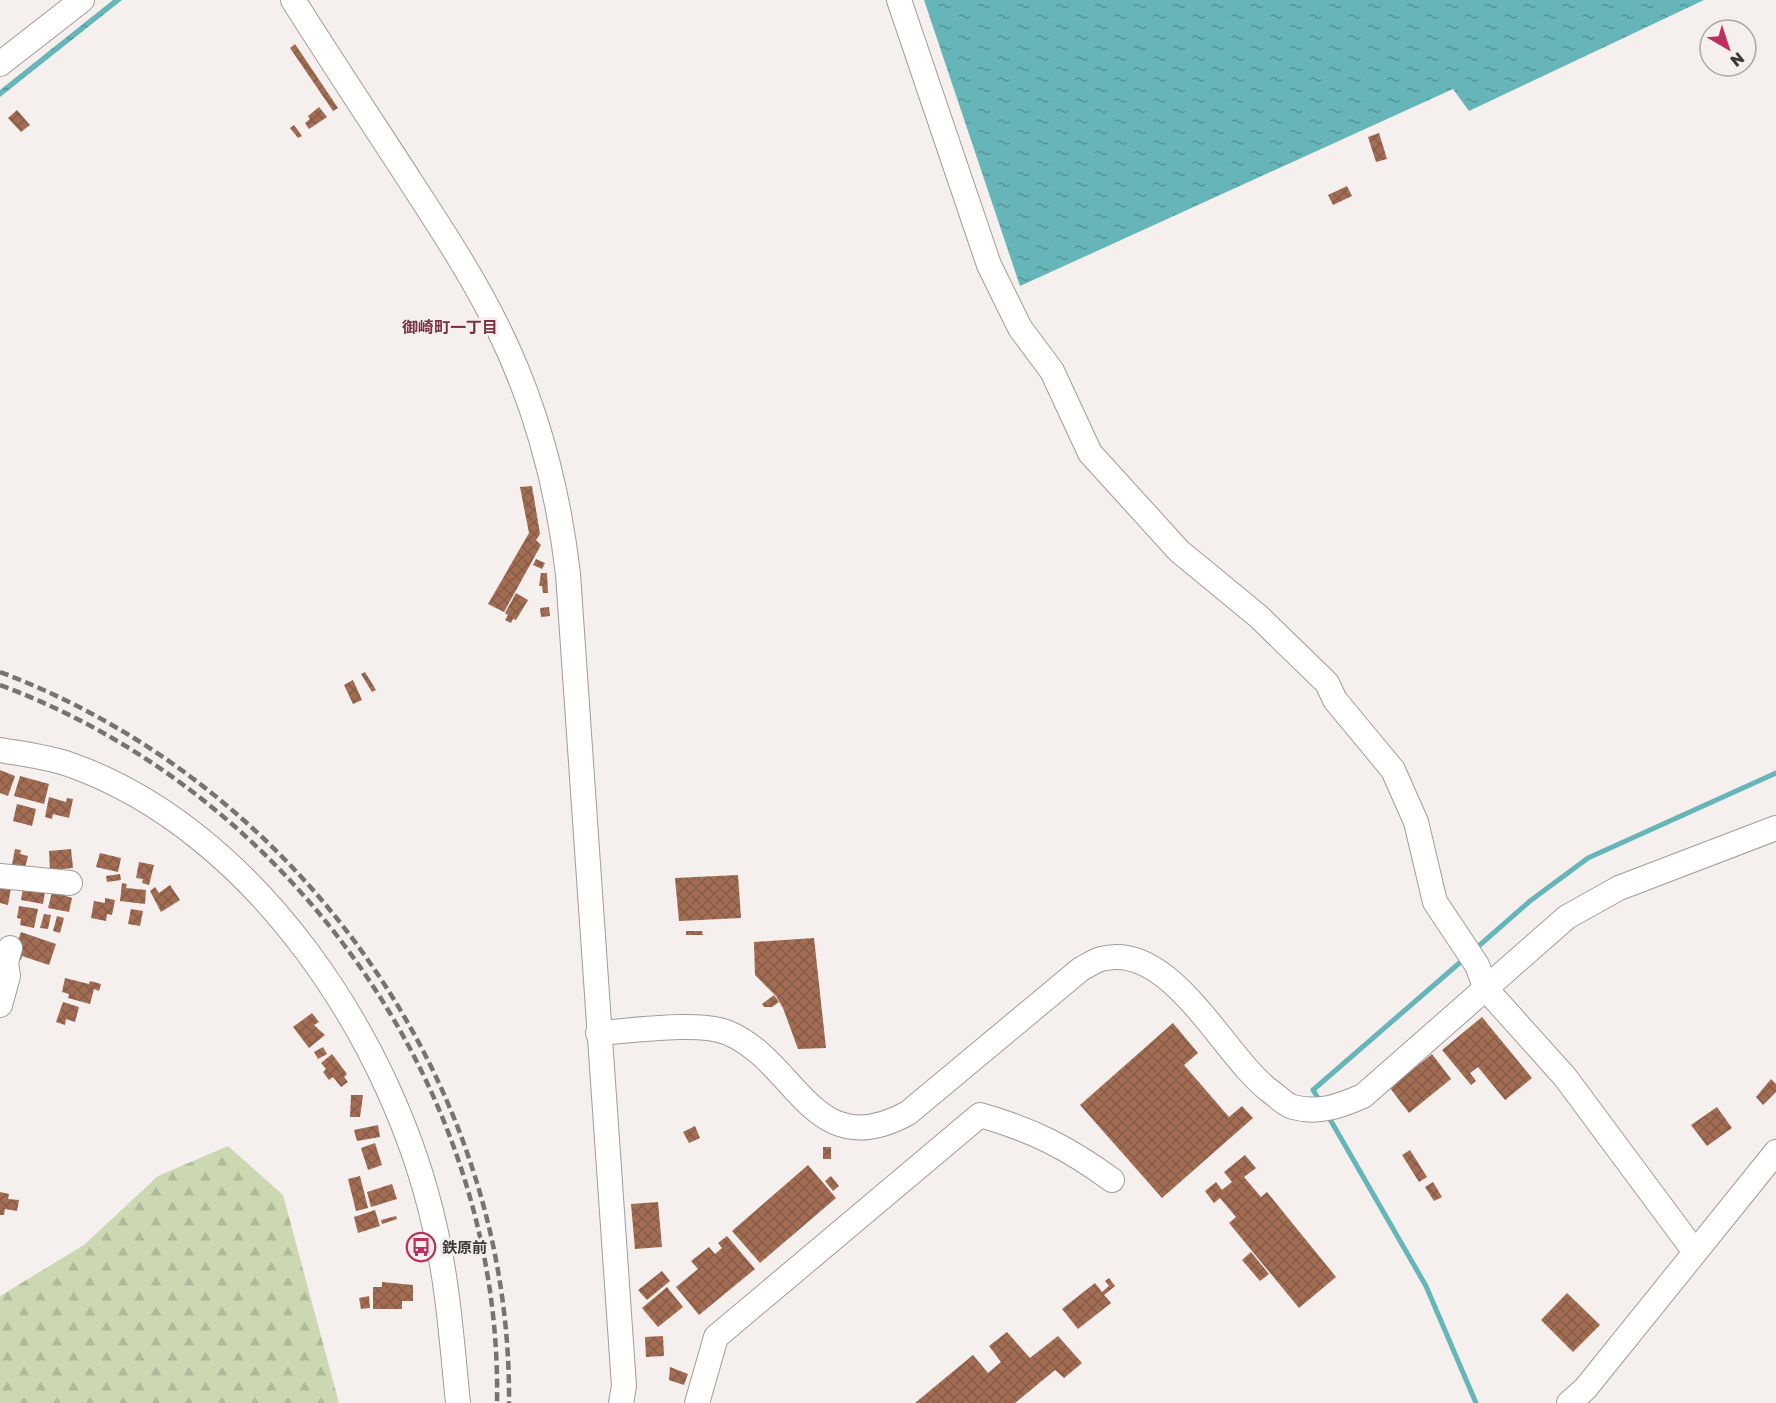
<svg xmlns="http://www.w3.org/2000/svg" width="1776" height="1403" font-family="'Golos Text','Noto Sans JP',sans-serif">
	<defs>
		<pattern id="forest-firs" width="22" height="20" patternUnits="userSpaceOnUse" patternTransform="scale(1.5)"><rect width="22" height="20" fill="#ccd8b2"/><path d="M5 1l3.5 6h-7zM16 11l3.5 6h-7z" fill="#b0ba9a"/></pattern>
		<pattern id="water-ripples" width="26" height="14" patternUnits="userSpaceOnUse" patternTransform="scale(1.5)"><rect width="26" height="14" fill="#66b5b8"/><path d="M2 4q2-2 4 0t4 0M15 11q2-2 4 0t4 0" fill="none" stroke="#559497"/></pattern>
		<pattern id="building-cross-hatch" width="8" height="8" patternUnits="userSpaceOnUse" patternTransform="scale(1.5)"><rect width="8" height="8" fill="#a36d54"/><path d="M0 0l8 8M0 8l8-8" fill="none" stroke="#865b47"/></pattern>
	</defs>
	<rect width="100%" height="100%" fill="#f5efed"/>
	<polygon fill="url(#forest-firs)" points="228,1146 283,1195 339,1403 0,1403 0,1296 84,1245 158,1176"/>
	<g fill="url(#water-ripples)">
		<polygon points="113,0 122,0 0,97 0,90"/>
		<polygon points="924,0 1704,0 1469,111 1453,89 1020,286"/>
	</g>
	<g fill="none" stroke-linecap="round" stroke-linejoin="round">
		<g stroke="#66b5b8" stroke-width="5">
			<polyline points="1473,951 1530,901 1588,858 1776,773"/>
			<polyline points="1321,1103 1313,1090 1464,959"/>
			<polyline points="1327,1114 1426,1286 1476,1403"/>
		</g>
	</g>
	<g fill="url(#building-cross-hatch)">
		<polygon points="295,44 338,108 333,111 290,48"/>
		<polygon points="319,107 327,117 309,129 305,123 310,119 308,116"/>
		<polygon points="17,110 30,125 21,132 8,118"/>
		<polygon points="294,125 302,136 298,138 290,128"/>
		<polygon points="1379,133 1387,159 1376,162 1368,137"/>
		<polygon points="1347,186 1352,196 1333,205 1328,195"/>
		<polygon points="532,486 540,534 536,540 541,545 504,612 488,604 529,533 520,487"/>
		<polygon points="536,559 545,563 542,569 533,565"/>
		<polygon points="541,573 547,573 548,593 543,593 542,586 539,586"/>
		<polygon points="516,593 528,600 516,620 513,619 511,623 505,620 508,615 505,613"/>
		<polygon points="549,607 550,616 541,617 540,608"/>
		<polygon points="365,672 376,690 372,692 361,674"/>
		<polygon points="353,680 362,700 353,704 344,685"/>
		<polygon points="0,770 15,776 8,796 0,793"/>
		<polygon points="20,776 49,784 44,804 14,796"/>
		<polygon points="49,797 66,802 67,798 73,799 69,818 53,814 52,819 45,817"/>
		<polygon points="17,804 36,809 32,826 13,821"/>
		<polygon points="15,849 21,850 20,854 28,856 24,872 11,870"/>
		<polygon points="71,849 73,868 50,870 49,851"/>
		<polygon points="100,853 121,858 118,872 96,867"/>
		<polygon points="139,862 154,865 149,885 142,883 143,879 136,878"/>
		<polygon points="120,874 121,880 107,882 106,876"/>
		<polygon points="738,875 741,918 679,921 675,878"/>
		<polygon points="122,883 127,884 126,888 146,890 145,904 120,901"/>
		<polygon points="170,885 180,900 161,912 150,891 155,887 159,893"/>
		<polygon points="0,886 11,888 8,905 0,903"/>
		<polygon points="23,888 45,892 43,904 21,900"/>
		<polygon points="61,888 64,889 63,895 72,898 69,912 48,908 52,892 59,894"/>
		<polygon points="105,898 115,900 112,915 107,914 106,921 91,918 94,901 105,903"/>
		<polygon points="19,906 38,909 34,928 20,925 21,919 17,918"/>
		<polygon points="131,909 143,911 140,926 128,924"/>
		<polygon points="44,914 51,915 48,929 40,928"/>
		<polygon points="57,916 64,918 60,933 53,931"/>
		<polygon points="686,931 702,931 703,935 686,935"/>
		<polygon points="21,932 56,944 49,965 22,956 21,960 12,957"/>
		<polygon points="814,938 826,1048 798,1049 783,1008 776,996 755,975 754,942"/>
		<polygon points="65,978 89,984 90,981 101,984 99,991 94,989 90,1004 68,998 69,994 62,992"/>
		<polygon points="774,995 779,1002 772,1007 764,1007 762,1004"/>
		<polygon points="63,1002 79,1007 75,1022 66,1019 65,1025 56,1022"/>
		<polygon points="312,1013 319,1022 314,1025 325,1035 309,1048 293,1027"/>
		<polygon points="1482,1017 1532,1078 1505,1100 1478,1067 1470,1073 1476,1081 1471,1085 1442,1050"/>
		<polygon points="1173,1023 1198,1053 1184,1065 1229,1117 1242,1106 1253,1118 1162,1198 1080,1105"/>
		<polygon points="323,1047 327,1054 318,1059 314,1052"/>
		<polygon points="332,1054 347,1074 344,1077 348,1082 341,1087 333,1077 329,1080 323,1072 326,1069 321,1063"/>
		<polygon points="1432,1054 1451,1079 1409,1113 1390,1088"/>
		<polygon points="1771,1079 1776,1084 1776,1092 1763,1105 1756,1097"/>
		<polygon points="351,1095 363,1095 360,1117 350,1117"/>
		<polygon points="1717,1107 1732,1128 1707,1146 1691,1125"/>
		<polygon points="378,1125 380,1137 357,1141 354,1130"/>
		<polygon points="695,1126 700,1138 689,1143 683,1132"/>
		<polygon points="375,1143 382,1165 368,1170 361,1148"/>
		<rect x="823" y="1147" width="8" height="12"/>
		<polygon points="1410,1150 1427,1177 1419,1182 1402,1155"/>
		<polygon points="1245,1155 1256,1168 1244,1177 1261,1197 1267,1192 1336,1277 1299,1308 1229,1223 1236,1217 1220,1198 1214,1203 1205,1191 1216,1182 1222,1190 1232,1182 1224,1172"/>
		<polygon points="808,1165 836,1198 760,1263 732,1231"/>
		<polygon points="360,1176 368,1208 356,1211 348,1179"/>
		<polygon points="831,1176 839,1186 833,1191 825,1181"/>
		<polygon points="1433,1182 1442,1197 1434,1201 1425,1187"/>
		<polygon points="392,1184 397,1199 371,1207 367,1192"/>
		<polygon points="0,1192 9,1194 8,1199 19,1200 17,1211 5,1209 4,1215 0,1215"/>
		<polygon points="658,1202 662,1247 635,1249 631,1204"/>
		<polygon points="375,1210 380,1226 358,1233 354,1217"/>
		<polygon points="396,1216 397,1219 382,1224 381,1220"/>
		<polygon points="727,1236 755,1269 699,1315 676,1287 698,1269 691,1261 709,1247 715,1254 722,1248 718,1243"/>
		<polygon points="1251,1252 1269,1274 1260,1281 1242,1260"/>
		<polygon points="662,1271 670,1281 647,1300 638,1290"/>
		<polygon points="1109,1278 1115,1286 1104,1295 1111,1303 1078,1329 1062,1309 1095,1283 1102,1292 1109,1286 1105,1281"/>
		<polygon points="382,1282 413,1285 413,1301 402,1301 402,1309 373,1309 373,1287 382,1287"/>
		<polygon points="667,1287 683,1307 658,1327 642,1308"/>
		<polygon points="1567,1293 1600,1325 1573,1352 1541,1320"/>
		<polygon points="369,1296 370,1308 361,1309 359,1298"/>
		<polygon points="1007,1332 1030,1358 1058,1336 1082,1363 1064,1378 1055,1370 1015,1403 915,1403 973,1355 988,1373 1001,1362 989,1346"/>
		<polygon points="663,1336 664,1356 646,1357 645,1337"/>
		<polygon points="670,1367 688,1374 684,1385 669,1380"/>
	</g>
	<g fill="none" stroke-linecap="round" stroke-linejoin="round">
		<g stroke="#a19c99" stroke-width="26">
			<g id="minor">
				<path d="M293,0C331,60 370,119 409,179C440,227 472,275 497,326C536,404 558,488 568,574L624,1386L621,1403"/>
				<polyline points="899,0 989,265 1020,328 1052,371 1090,453 1179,551 1258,616 1327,683 1335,700 1393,770 1416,822 1435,902 1477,965 1486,989 1565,1077 1695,1252"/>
				<polyline points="0,64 82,0"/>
				<path d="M0,750C23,754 49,757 71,765C256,831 394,1042 435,1228C448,1285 452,1344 458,1403"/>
				<polyline points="0,876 70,883"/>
				<polyline points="0,1005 8,976 6,962 10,948"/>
				<path d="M598,1033C631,1031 697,1021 726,1032C797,1060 812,1166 908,1113L1081,969C1087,966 1094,961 1101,959C1171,940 1223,1056 1270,1091C1277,1096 1285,1105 1293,1107C1319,1114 1340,1106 1363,1096L1567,917L1619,888L1776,828"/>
				<path d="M697,1403L716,1337L980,1115C1033,1130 1068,1148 1112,1180"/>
				<polyline points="1569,1403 1585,1389 1776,1152"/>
			</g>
		</g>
		<use href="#minor" stroke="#fff" stroke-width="24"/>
		<g stroke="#767372" stroke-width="4.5" stroke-dasharray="9 4.5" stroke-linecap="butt">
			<path d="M0,672C298,784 512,1082 509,1403"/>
			<path d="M0,685C291,793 503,1089 497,1403"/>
		</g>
	</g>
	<defs>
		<g id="bus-ring" transform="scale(1.5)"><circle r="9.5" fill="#f5efed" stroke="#bd2f5f" stroke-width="1.5"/><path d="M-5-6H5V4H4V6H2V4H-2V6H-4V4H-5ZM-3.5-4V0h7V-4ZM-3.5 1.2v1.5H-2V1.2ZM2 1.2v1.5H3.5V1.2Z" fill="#bd2f5f"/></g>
	</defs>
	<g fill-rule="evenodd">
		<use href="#bus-ring" x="421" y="1247"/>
	</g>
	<g text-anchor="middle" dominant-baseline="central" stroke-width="6" stroke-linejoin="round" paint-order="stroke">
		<g font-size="15" font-weight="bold" fill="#3d3b3a" stroke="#f5efed" text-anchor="start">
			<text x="442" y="1247">鉄原前</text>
		</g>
		<g font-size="16" font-weight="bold" fill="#793346" stroke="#f5efed">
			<text x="450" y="327">御崎町一丁目</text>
		</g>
	</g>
	<g transform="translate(1728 48) rotate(141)"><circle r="28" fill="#f5efed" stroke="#aba7a5" stroke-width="1.5"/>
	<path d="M0-4.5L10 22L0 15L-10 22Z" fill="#bd2f5f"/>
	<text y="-9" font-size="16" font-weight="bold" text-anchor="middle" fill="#3d3b3a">N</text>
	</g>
</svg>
